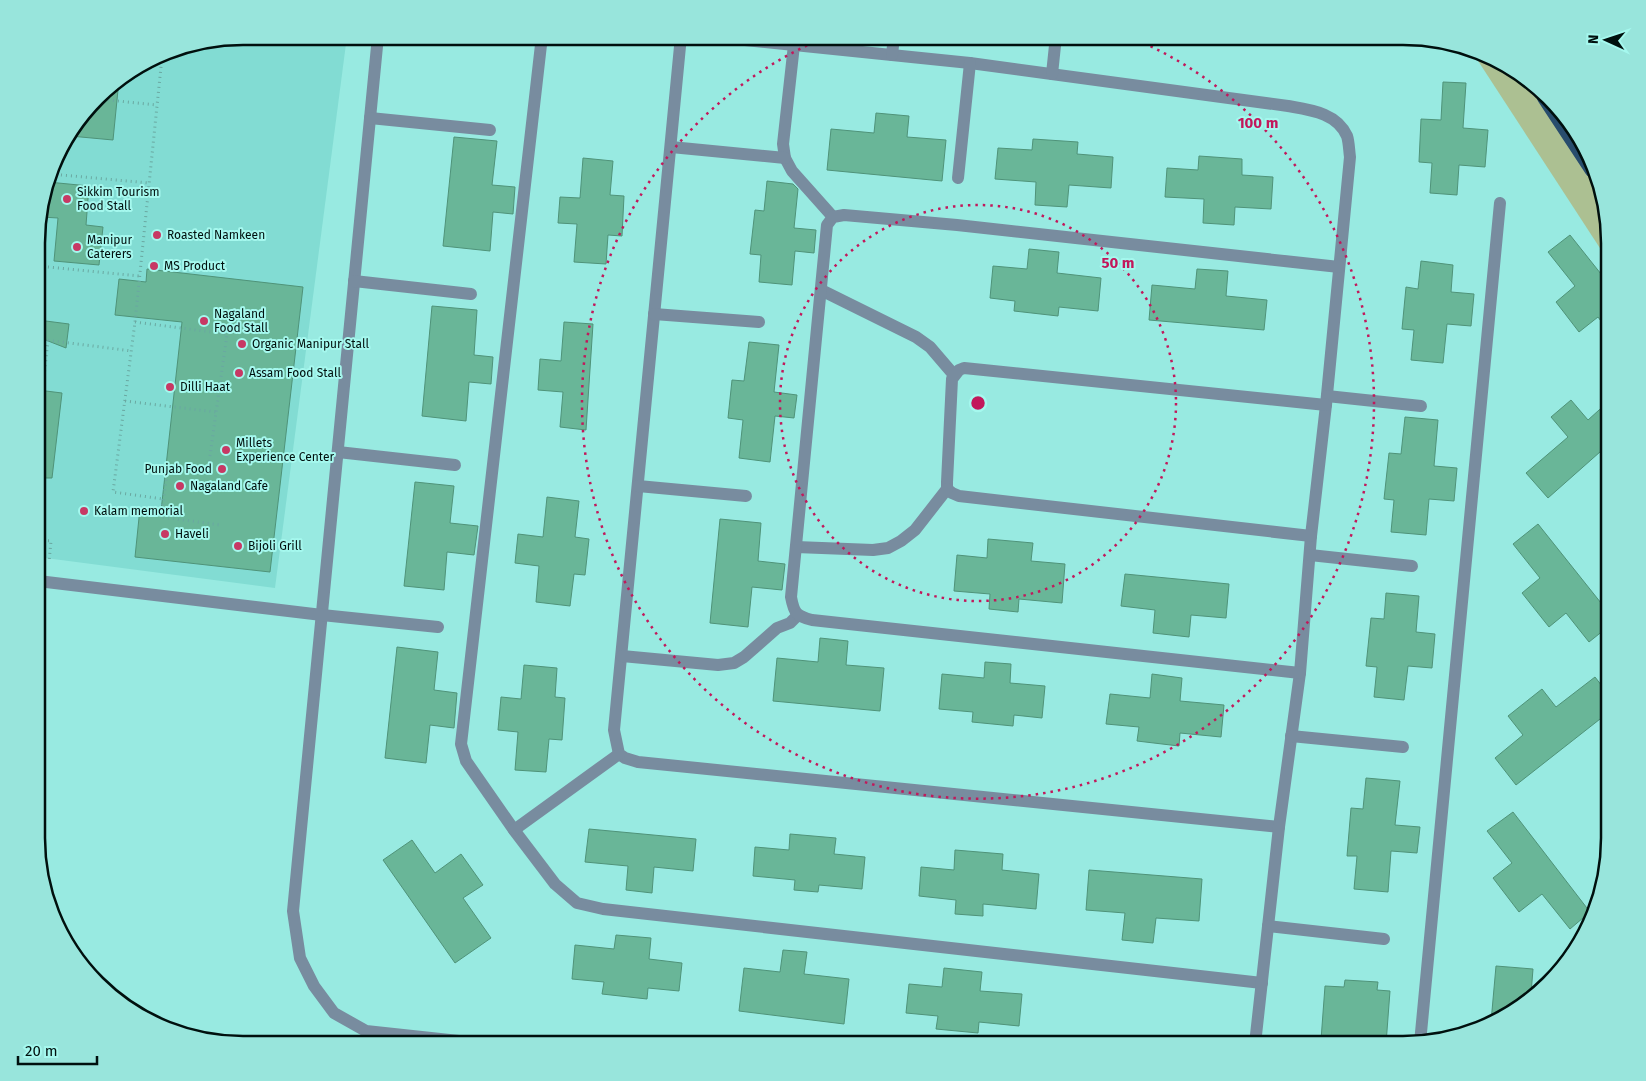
<svg xmlns="http://www.w3.org/2000/svg" width="1646" height="1081" font-family="'Fira Sans',sans-serif">
	<rect width="100%" height="100%" fill="#98eae1"/>
	<polygon fill="#82dcd3" points="243,36 347,36 275,588 38,557 38,216 58,151 107,88 164,52"/>
	<polygon fill="#acc092" points="1469,47 1518,71 1582,140 1609,230 1609,262"/>
	<g fill="#69b698" stroke="#4f9379">
		<polygon points="119,80 113,140 70,136 107,88"/>
		<polygon points="1443,82 1466,83 1463,128 1488,130 1485,167 1459,165 1457,195 1430,193 1432,163 1419,162 1421,119 1441,120"/>
		<polygon points="876,113 909,116 907,137 946,140 942,181 827,170 831,129 874,133"/>
		<polygon points="454,137 497,141 492,185 515,187 513,214 493,212 490,251 443,246"/>
		<polygon points="1033,139 1078,142 1077,154 1113,157 1111,188 1069,185 1067,207 1035,205 1036,182 995,179 998,148 1032,150"/>
		<polygon points="1199,156 1242,159 1242,175 1273,177 1271,209 1235,207 1234,225 1203,223 1204,199 1165,197 1167,168 1198,170"/>
		<polygon points="583,158 613,161 610,195 624,196 622,236 608,235 606,264 574,262 577,224 558,223 560,197 580,198"/>
		<polygon points="767,181 793,184 798,189 794,228 816,230 814,253 795,251 792,285 759,282 761,255 750,254 755,210 764,211"/>
		<polygon points="48,182 89,186 86,225 103,227 99,265 54,261 58,218 41,217 42,204"/>
		<polygon points="1570,235 1609,284 1609,332 1598,317 1579,332 1556,302 1575,286 1548,252"/>
		<polygon points="1029,249 1059,252 1057,273 1101,278 1098,311 1059,307 1058,316 1014,311 1015,301 990,298 993,266 1027,269"/>
		<polygon points="1421,261 1453,265 1451,292 1474,294 1471,326 1447,324 1443,363 1411,360 1414,330 1402,329 1406,287 1418,289"/>
		<polygon points="147,269 303,287 270,572 135,557 140,508 161,511 182,322 115,315 119,279 146,282"/>
		<polygon points="1197,269 1228,271 1226,296 1267,300 1264,330 1149,320 1152,285 1195,289"/>
		<polygon points="432,306 477,310 474,355 493,357 491,384 469,382 466,421 422,416"/>
		<polygon points="38,320 69,324 66,348 38,337"/>
		<polygon points="564,322 593,324 586,430 560,427 563,392 538,390 540,359 561,361"/>
		<polygon points="749,342 779,345 774,392 797,395 794,418 775,416 770,462 739,458 743,420 728,418 732,380 744,381"/>
		<polygon points="38,390 62,393 52,478 38,478"/>
		<polygon points="1571,400 1588,420 1609,401 1609,444 1548,498 1526,473 1568,437 1551,417"/>
		<polygon points="1405,417 1438,420 1434,466 1457,468 1454,501 1429,499 1426,535 1391,532 1394,500 1384,499 1389,453 1401,454"/>
		<polygon points="415,482 454,486 450,523 478,526 474,555 447,552 444,590 404,586"/>
		<polygon points="547,497 579,501 575,537 589,539 585,575 574,574 570,606 536,602 539,566 515,563 518,534 543,537"/>
		<polygon points="720,519 761,523 758,561 785,564 782,590 752,587 748,627 710,623"/>
		<polygon points="1538,524 1609,613 1609,626 1589,642 1566,613 1549,627 1522,593 1540,578 1513,544"/>
		<polygon points="988,539 1033,543 1031,561 1065,564 1062,603 1019,599 1018,612 989,609 990,594 954,591 957,555 987,558"/>
		<polygon points="1125,574 1229,584 1226,618 1191,615 1189,637 1153,633 1155,610 1121,606"/>
		<polygon points="1386,593 1419,596 1416,632 1435,634 1432,668 1408,666 1404,700 1374,697 1377,667 1366,666 1371,618 1384,619"/>
		<polygon points="820,638 848,641 846,665 884,668 880,711 773,701 777,658 818,662"/>
		<polygon points="397,647 438,652 434,690 457,693 454,728 430,725 426,763 385,758"/>
		<polygon points="985,662 1011,664 1010,683 1045,686 1042,718 1014,715 1013,726 972,722 973,712 939,709 942,674 984,678"/>
		<polygon points="524,665 557,668 555,697 565,698 562,740 549,739 546,772 515,770 518,732 498,730 501,697 521,699"/>
		<polygon points="1152,674 1182,678 1180,701 1224,705 1221,737 1180,733 1179,746 1137,741 1139,727 1106,724 1110,694 1150,698"/>
		<polygon points="1595,677 1609,695 1609,712 1516,785 1495,758 1523,735 1508,716 1542,689 1556,707"/>
		<polygon points="1366,778 1400,781 1395,825 1420,827 1417,853 1391,851 1388,892 1354,889 1357,856 1347,856 1351,808 1363,809"/>
		<polygon points="1513,812 1590,912 1570,929 1542,894 1519,912 1493,878 1512,863 1487,831"/>
		<polygon points="589,829 696,839 693,871 654,867 652,893 626,890 628,866 585,862"/>
		<polygon points="790,834 836,838 834,854 865,857 862,889 819,885 818,892 794,890 795,880 753,876 755,847 789,850"/>
		<polygon points="412,840 435,873 461,854 483,885 463,898 491,938 455,963 383,860"/>
		<polygon points="955,850 1003,854 1002,870 1039,874 1036,909 983,904 983,916 955,914 956,900 919,896 921,867 954,870"/>
		<polygon points="1089,870 1202,879 1199,921 1156,918 1153,943 1122,940 1125,913 1086,910"/>
		<polygon points="616,935 651,938 649,959 682,963 679,991 648,988 647,999 602,994 604,982 572,979 575,945 614,949"/>
		<polygon points="783,950 807,952 804,974 849,979 844,1024 739,1011 744,968 780,972"/>
		<polygon points="1496,966 1533,969 1531,994 1506,1017 1491,1022"/>
		<polygon points="944,968 982,972 980,991 1022,994 1019,1026 979,1022 978,1033 936,1029 938,1016 906,1013 909,984 942,987"/>
		<polygon points="1345,980 1378,982 1377,990 1390,991 1386,1044 1321,1040 1325,986 1344,987"/>
	</g>
	<g fill="none" stroke-linecap="round" stroke-linejoin="round">
		<g stroke="#6aa8a1" stroke-width="3" stroke-dasharray="1 4" stroke-linecap="butt">
			<polyline points="156,57 169,56 178,49"/>
			<polyline points="162,57 135,322 113,492 163,499"/>
			<polyline points="98,99 157,105"/>
			<polyline points="51,174 149,183"/>
			<polyline points="55,174 57,153"/>
			<polyline points="38,266 139,276"/>
			<polyline points="135,322 227,334 208,470 168,465 161,517 221,525"/>
			<polyline points="38,339 132,351"/>
			<polyline points="38,386 43,386 48,340"/>
			<polyline points="125,401 216,412"/>
			<polyline points="38,540 51,541 49,562"/>
		</g>
		<g stroke="#788c9f" stroke-width="12">
			<polyline points="378,36 293,911 300,958 314,986 334,1013 366,1031 496,1045"/>
			<polyline points="542,36 461,744 466,761 514,830 555,884 577,903 603,909 1262,983"/>
			<polyline points="681,36 614,730 619,754 625,758 638,762 1279,827"/>
			<path d="M706,36L970,63L1288,106C1311,110 1337,113 1347,136C1349,142 1349,150 1350,157L1326,405L1311,536L1300,673L1279,827L1255,1044"/>
			<polyline points="794,45 783,144 785,158 792,171 833,217"/>
			<polyline points="892,55 894,36"/>
			<polyline points="1052,74 1056,36"/>
			<polyline points="370,118 490,130"/>
			<polyline points="671,147 785,158"/>
			<polyline points="958,178 970,63"/>
			<polyline points="354,281 471,294"/>
			<polyline points="821,290 916,337 930,347 954,375"/>
			<polyline points="654,314 759,322"/>
			<polyline points="1327,396 1421,406"/>
			<polyline points="338,452 455,465"/>
			<polyline points="638,486 746,496"/>
			<polyline points="1311,536 959,496 952,493 947,489 947,482 952,379 959,370 964,368 1326,405"/>
			<polyline points="796,547 873,550 888,548 901,541 915,530 947,489"/>
			<polyline points="1310,555 1412,566"/>
			<polyline points="38,581 322,615 438,627"/>
			<polyline points="622,656 718,665 734,663 744,657 777,628 790,623 798,615"/>
			<path d="M1300,673L812,620C796,616 794,613 791,597L827,225L833,217L844,215L957,225L1339,267"/>
			<polyline points="1291,736 1403,747"/>
			<polyline points="514,830 619,754"/>
			<polyline points="1268,926 1384,939"/>
			<polyline points="1420,1043 1500,203"/>
		</g>
		<polyline stroke="#284d6d" stroke-width="12" points="1543,98 1591,171"/>
	</g>
	<g fill="none" stroke="#c2185b" stroke-width="2.5" stroke-dasharray="2.5 5">
		<circle cx="978" cy="403" r="198"/>
		<path d="M1130 37A396 396 0 1 1 826 37"/>
	</g>
	<g fill="#c73964" stroke="#a5f8ee" stroke-width="2">
		<circle cx="67" cy="199" r="5"/>
		<circle cx="157" cy="235" r="5"/>
		<circle cx="77" cy="247" r="5"/>
		<circle cx="154" cy="266" r="5"/>
		<circle cx="204" cy="321" r="5"/>
		<circle cx="242" cy="344" r="5"/>
		<circle cx="239" cy="373" r="5"/>
		<circle cx="170" cy="387" r="5"/>
		<circle cx="226" cy="450" r="5"/>
		<circle cx="222" cy="469" r="5"/>
		<circle cx="180" cy="486" r="5"/>
		<circle cx="84" cy="511" r="5"/>
		<circle cx="165" cy="534" r="5"/>
		<circle cx="238" cy="546" r="5"/>
	</g>
	<g text-anchor="middle" dominant-baseline="central" stroke-width="4" stroke-linejoin="round" paint-order="stroke">
		<g font-size="12" fill="#00100e" stroke="#a5f8ee" text-anchor="start">
			<text x="77" y="192">Sikkim Tourism<tspan x="77" dy="14">Food Stall</tspan></text>
			<text x="167" y="235">Roasted Namkeen</text>
			<text x="87" y="240">Manipur<tspan x="87" dy="14">Caterers</tspan></text>
			<text x="164" y="266">MS Product</text>
			<text x="214" y="314">Nagaland<tspan x="214" dy="14">Food Stall</tspan></text>
			<text x="252" y="344">Organic Manipur Stall</text>
			<text x="249" y="373">Assam Food Stall</text>
			<text x="180" y="387">Dilli Haat</text>
			<text x="236" y="443">Millets<tspan x="236" dy="14">Experience Center</tspan></text>
			<text x="212" y="469" text-anchor="end">Punjab Food</text>
			<text x="190" y="486">Nagaland Cafe</text>
			<text x="94" y="511">Kalam memorial</text>
			<text x="175" y="534">Haveli</text>
			<text x="248" y="546">Bijoli Grill</text>
		</g>
	</g>
	<path d="M0 0H1646V1081H0ZM243 45H1403A198 198 0 0 1 1601 243V838A198 198 0 0 1 1403 1036H243A198 198 0 0 1 45 838V243A198 198 0 0 1 243 45Z" fill="#98e5dc" fill-rule="evenodd"/>
	<path fill="none" stroke="#00100e" stroke-width="2.5" d="M243 45H1403A198 198 0 0 1 1601 243V838A198 198 0 0 1 1403 1036H243A198 198 0 0 1 45 838V243A198 198 0 0 1 243 45Z"/>
	<circle cx="978" cy="403" r="8" fill="#c2185b" stroke="#a5f8ee" stroke-width="2.5"/>
	<g font-size="15" text-anchor="middle" font-weight="bold" fill="#c2185b" stroke="#a5f8ee" stroke-width="4" stroke-linejoin="round" paint-order="stroke">
		<text x="1258" y="128">100 m</text>
		<text x="1118" y="268">50 m</text>
	</g>
	<g transform="translate(1606 40) rotate(273)" stroke="#a5f8ee" stroke-width="4" paint-order="stroke">
	<path d="M0-4L9 19L0 12L-9 19Z" fill="#00100e"/>
	<text y="-8" font-size="14" font-weight="bold" text-anchor="middle" fill="#00100e">N</text>
	</g>
	<path d="M18 1056v8h79v-8" fill="none" stroke="#00100e" stroke-width="2.5"/>
	<text x="25" y="1056" font-size="15" fill="#00100e" stroke="#a5f8ee" stroke-width="4" paint-order="stroke">20 m</text>
</svg>
